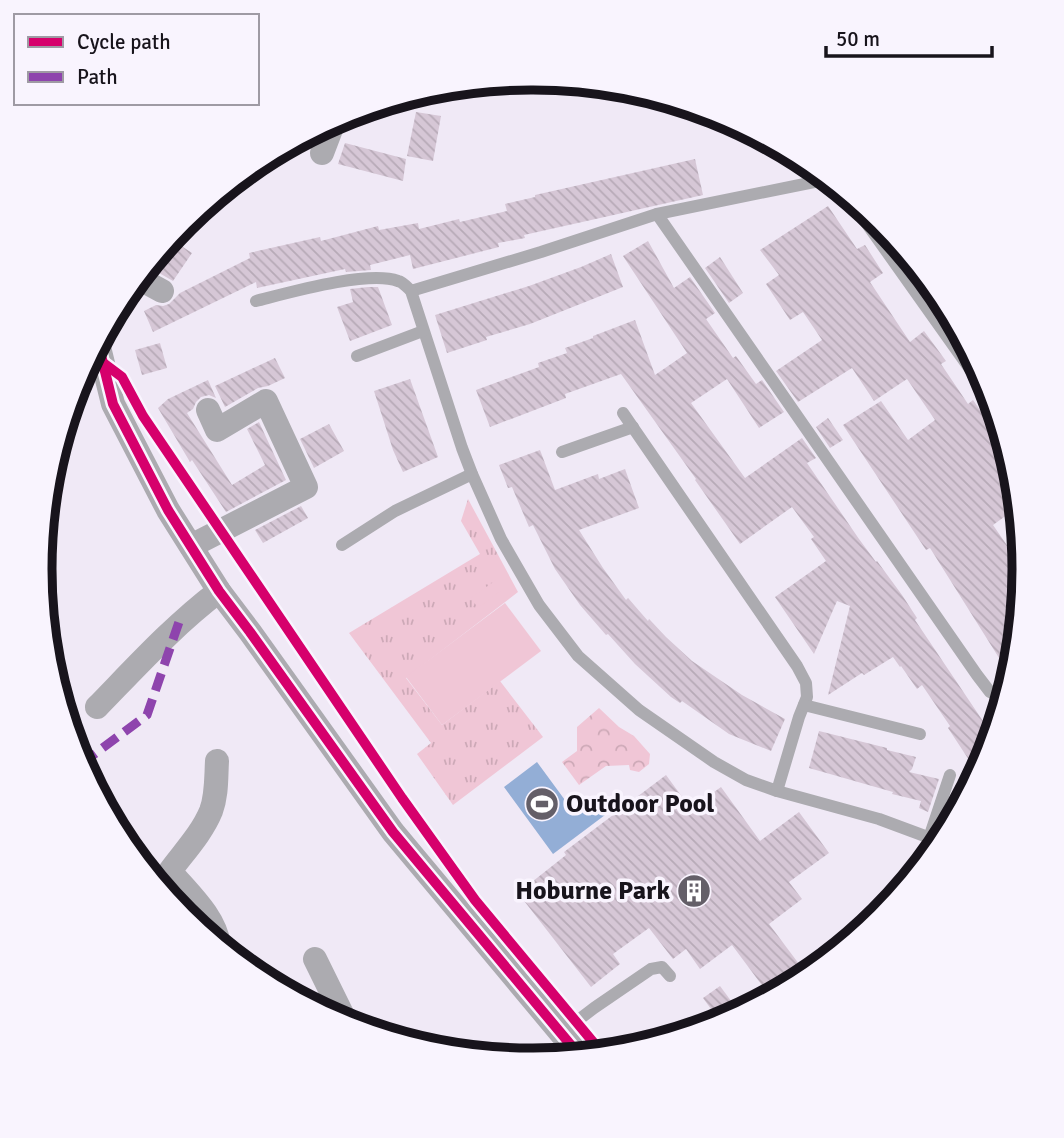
<svg xmlns="http://www.w3.org/2000/svg" width="1064" height="1138" font-family="Signika,sans-serif">
	<defs>
		<pattern id="grass-tufts" width="24" height="20" patternUnits="userSpaceOnUse" patternTransform="scale(1.75)"><rect width="24" height="20" fill="#f0c6d6"/><path d="M3 7l-1-3M5 7V3M7 7l1-3M15 17l-1-3M17 17v-4M19 17l1-3" fill="none" stroke="#cda9b7"/></pattern>
		<pattern id="park-crowns" width="20" height="18" patternUnits="userSpaceOnUse" patternTransform="scale(1.75)"><rect width="20" height="18" fill="#f0c6d6"/><path d="M2 6a3 3 0 1 1 6 0M12 15a3 3 0 1 1 6 0" fill="none" stroke="#cda9b7"/></pattern>
		<pattern id="building-back-hatch" width="6" height="6" patternUnits="userSpaceOnUse" patternTransform="scale(1.75)"><rect width="6" height="6" fill="#d6c7d6"/><path d="M-1 5l2 2M0 0l6 6M5-1l2 2" fill="none" stroke="#b7aab7"/></pattern>
	</defs>
	<rect width="100%" height="100%" fill="#f0e9f6"/>
	<polygon fill="url(#grass-tufts)" points="468,499 518,592 406,678 442,725 500,681 543,737 453,805 417,754 431,743 349,633 480,554 461,521"/>
	<polygon fill="url(#park-crowns)" points="599,708 619,727 634,736 650,754 649,764 639,772 630,770 629,765 606,766 579,785 562,762 577,751 577,727"/>
	<g fill="#f0c6d6">
		<polygon points="496,580 503,589 478,608 471,598"/>
		<polygon points="505,603 541,651 442,725 406,677"/>
	</g>
	<polygon fill="#93aed6" points="537,762 573,811 593,797 605,815 553,854 504,787"/>
	<g fill="url(#building-back-hatch)">
		<polygon points="416,112 441,116 433,161 407,156"/>
		<polygon points="345,143 406,159 403,181 338,164"/>
		<polygon points="695,159 703,195 524,235 525,238 498,243 499,247 413,269 410,255 370,265 371,270 346,272 345,269 257,288 256,282 153,332 144,311 156,305 163,306 169,304 180,293 250,258 249,253 320,237 321,241 378,226 379,230 418,223 419,229 459,219 460,222 507,211 505,204 535,197 535,195"/>
		<polygon points="828,206 857,249 865,245 883,273 870,282 910,342 924,331 946,361 941,364 968,404 973,400 996,433 1001,430 1014,473 1018,507 993,525 1024,570 1014,665 1011,677 930,548 926,550 843,425 881,401 908,440 935,420 907,379 874,401 852,368 798,402 776,371 822,340 803,312 790,320 766,284 779,275 760,250"/>
		<polygon points="648,241 674,288 690,277 715,313 706,319 733,358 736,356 756,384 762,380 784,412 759,428 727,379 691,403 745,478 802,438 816,458 807,463 859,539 876,562 877,561 902,595 917,618 915,620 993,736 988,751 971,763 948,728 950,726 922,685 917,689 901,666 900,667 893,657 864,675 862,673 828,695 850,606 837,601 814,654 775,597 826,561 811,539 814,537 792,507 740,544 695,480 696,479 621,374 565,394 566,398 490,427 476,390 539,367 538,363 567,353 565,348 593,338 593,336 635,320 655,375 687,353 623,256"/>
		<polygon points="177,243 192,253 173,281 147,266 159,253 166,258"/>
		<polygon points="611,254 623,287 530,324 486,337 487,340 447,353 435,315 529,286 581,267"/>
		<polygon points="720,257 743,293 729,303 705,268"/>
		<polygon points="368,287 378,287 392,325 350,341 337,307 353,302 350,289"/>
		<polygon points="160,343 167,368 142,375 135,350"/>
		<polygon points="275,358 285,378 268,386 258,388 225,407 215,386"/>
		<polygon points="410,379 438,457 403,472 393,450 374,391"/>
		<polygon points="208,380 216,398 209,395 201,397 196,402 193,409 187,413 232,485 265,465 247,429 259,422 286,480 226,512 192,460 190,462 158,408 168,399"/>
		<polygon points="828,418 843,440 830,448 816,427"/>
		<polygon points="329,424 344,451 314,468 300,439"/>
		<polygon points="540,450 555,490 598,474 599,479 625,469 639,508 579,530 603,568 626,600 628,598 648,621 649,619 666,637 692,661 742,695 785,719 771,751 729,734 682,701 680,703 671,697 635,664 608,634 606,635 580,605 555,569 533,525 529,527 512,487 508,488 499,465"/>
		<polygon points="301,506 308,518 263,543 255,530"/>
		<polygon points="819,731 887,748 887,750 916,757 912,769 909,772 939,779 928,812 919,808 921,801 892,794 893,792 809,768"/>
		<polygon points="666,775 691,809 721,787 760,841 799,812 829,853 789,882 802,899 769,924 808,976 805,978 770,996 732,945 700,969 686,949 673,959 649,928 613,954 620,964 591,987 518,893 566,855 564,852"/>
		<polygon points="956,784 969,789 952,822 945,819"/>
		<polygon points="720,986 740,1013 721,1023 703,998"/>
	</g>
	<g fill="none" stroke-linecap="round" stroke-linejoin="round">
		<g stroke="#acabb0" stroke-width="12">
			<polyline points="845,193 992,400"/>
			<polyline points="657,214 977,675 990,692 1004,698"/>
			<polyline points="411,291 541,252 657,214 829,179"/>
			<path d="M256,301C288,293 368,270 398,281C403,282 408,288 411,291L462,448L472,474L501,539L539,605L578,656L639,710L714,762L746,780L777,791L879,819L941,842"/>
			<polyline points="357,356 423,331"/>
			<polyline points="623,413 797,666 806,683 807,697 799,717 777,791"/>
			<polyline points="562,452 633,427"/>
			<polyline points="342,545 395,511 472,474"/>
			<polyline points="804,705 920,734"/>
			<polyline points="929,838 950,775"/>
			<polyline points="560,1034 594,1008 651,969 662,967 670,976"/>
		</g>
		<g stroke="#acabb0" stroke-width="24">
			<polyline points="322,153 335,119"/>
			<polyline points="138,278 162,291"/>
			<polyline points="98,343 113,404 168,510 219,591 250,632 393,832 580,1056"/>
			<polyline points="191,546 306,487 266,401 217,430 208,410"/>
			<path d="M97,707C136,667 174,625 219,591"/>
			<path d="M217,761C216,778 217,795 211,811C202,833 184,852 170,871C188,893 215,916 219,945"/>
			<polyline points="315,959 347,1024"/>
		</g>
		<polyline stroke="#8e44ad" stroke-width="9" stroke-dasharray="18 9" stroke-linecap="butt" points="81,764 147,715 179,622"/>
		<g stroke="#f9f4fe" stroke-width="15">
			<g id="cycleway">
				<polyline points="98,343 113,404 168,510 219,591 250,632 393,832 580,1056"/>
				<polyline points="102,362 122,377 143,416 402,798 475,900 603,1054"/>
			</g>
		</g>
		<use href="#cycleway" stroke="#d6006c" stroke-width="10"/>
	</g>
	<defs>
		<g id="stadium-disc" transform="scale(1.75)"><circle r="9.5" fill="#645f68" stroke="#f9f4fe"/><path d="M0-5a6.5 5 0 1 0 0 10a6.5 5 0 1 0 0-10ZM-3.5-1.8h7v3.6h-7Z" fill="#fff"/></g>
		<g id="building-disc" transform="scale(1.75)"><circle r="9.5" fill="#645f68" stroke="#f9f4fe"/><path d="M-4-6H4V6H1V3H-1V6H-4ZM-2.5-4.3h1.7v1.8h-1.7ZM.8-4.3h1.7v1.8H.8ZM-2.5-1h1.7V.8h-1.7ZM.8-1h1.7V.8H.8Z" fill="#fff"/></g>
	</defs>
	<g fill-rule="evenodd">
		<use href="#stadium-disc" x="542" y="804"/>
		<use href="#building-disc" x="694" y="891"/>
	</g>
	<g text-anchor="middle" dominant-baseline="central" stroke-width="7" stroke-linejoin="round" paint-order="stroke">
		<g font-size="26" font-weight="bold" fill="#18141c" stroke="#f9f4fe" text-anchor="start">
			<text x="566" y="804">Outdoor Pool</text>
			<text x="670" y="891" text-anchor="end">Hoburne Park</text>
		</g>
	</g>
	<path d="M0 0H1064V1138H0ZM531 90H533A479 479 0 0 1 1012 569V569A479 479 0 0 1 533 1048H531A479 479 0 0 1 52 569V569A479 479 0 0 1 531 90Z" fill="#f9f4fe" fill-rule="evenodd"/>
	<path fill="none" stroke="#18141c" stroke-width="9" d="M531 90H533A479 479 0 0 1 1012 569V569A479 479 0 0 1 533 1048H531A479 479 0 0 1 52 569V569A479 479 0 0 1 531 90Z"/>
	<rect x="14" y="14" width="245" height="91" fill="#f9f4fe" stroke="#9f9aa4" stroke-width="2"/>
	<rect x="28" y="37" width="35" height="10" fill="#d6006c" stroke="#9f9aa4" stroke-width="2"/>
	<text x="77" y="49" font-size="21" fill="#18141c">Cycle path</text>
	<rect x="28" y="72" width="35" height="10" fill="#8e44ad" stroke="#9f9aa4" stroke-width="2"/>
	<text x="77" y="84" font-size="21" fill="#18141c">Path</text>
	<path d="M826 46v10h166v-10" fill="none" stroke="#18141c" stroke-width="3.5"/>
	<text x="836" y="46" font-size="21" fill="#18141c" stroke="#f9f4fe" stroke-width="5" paint-order="stroke">50 m</text>
</svg>
